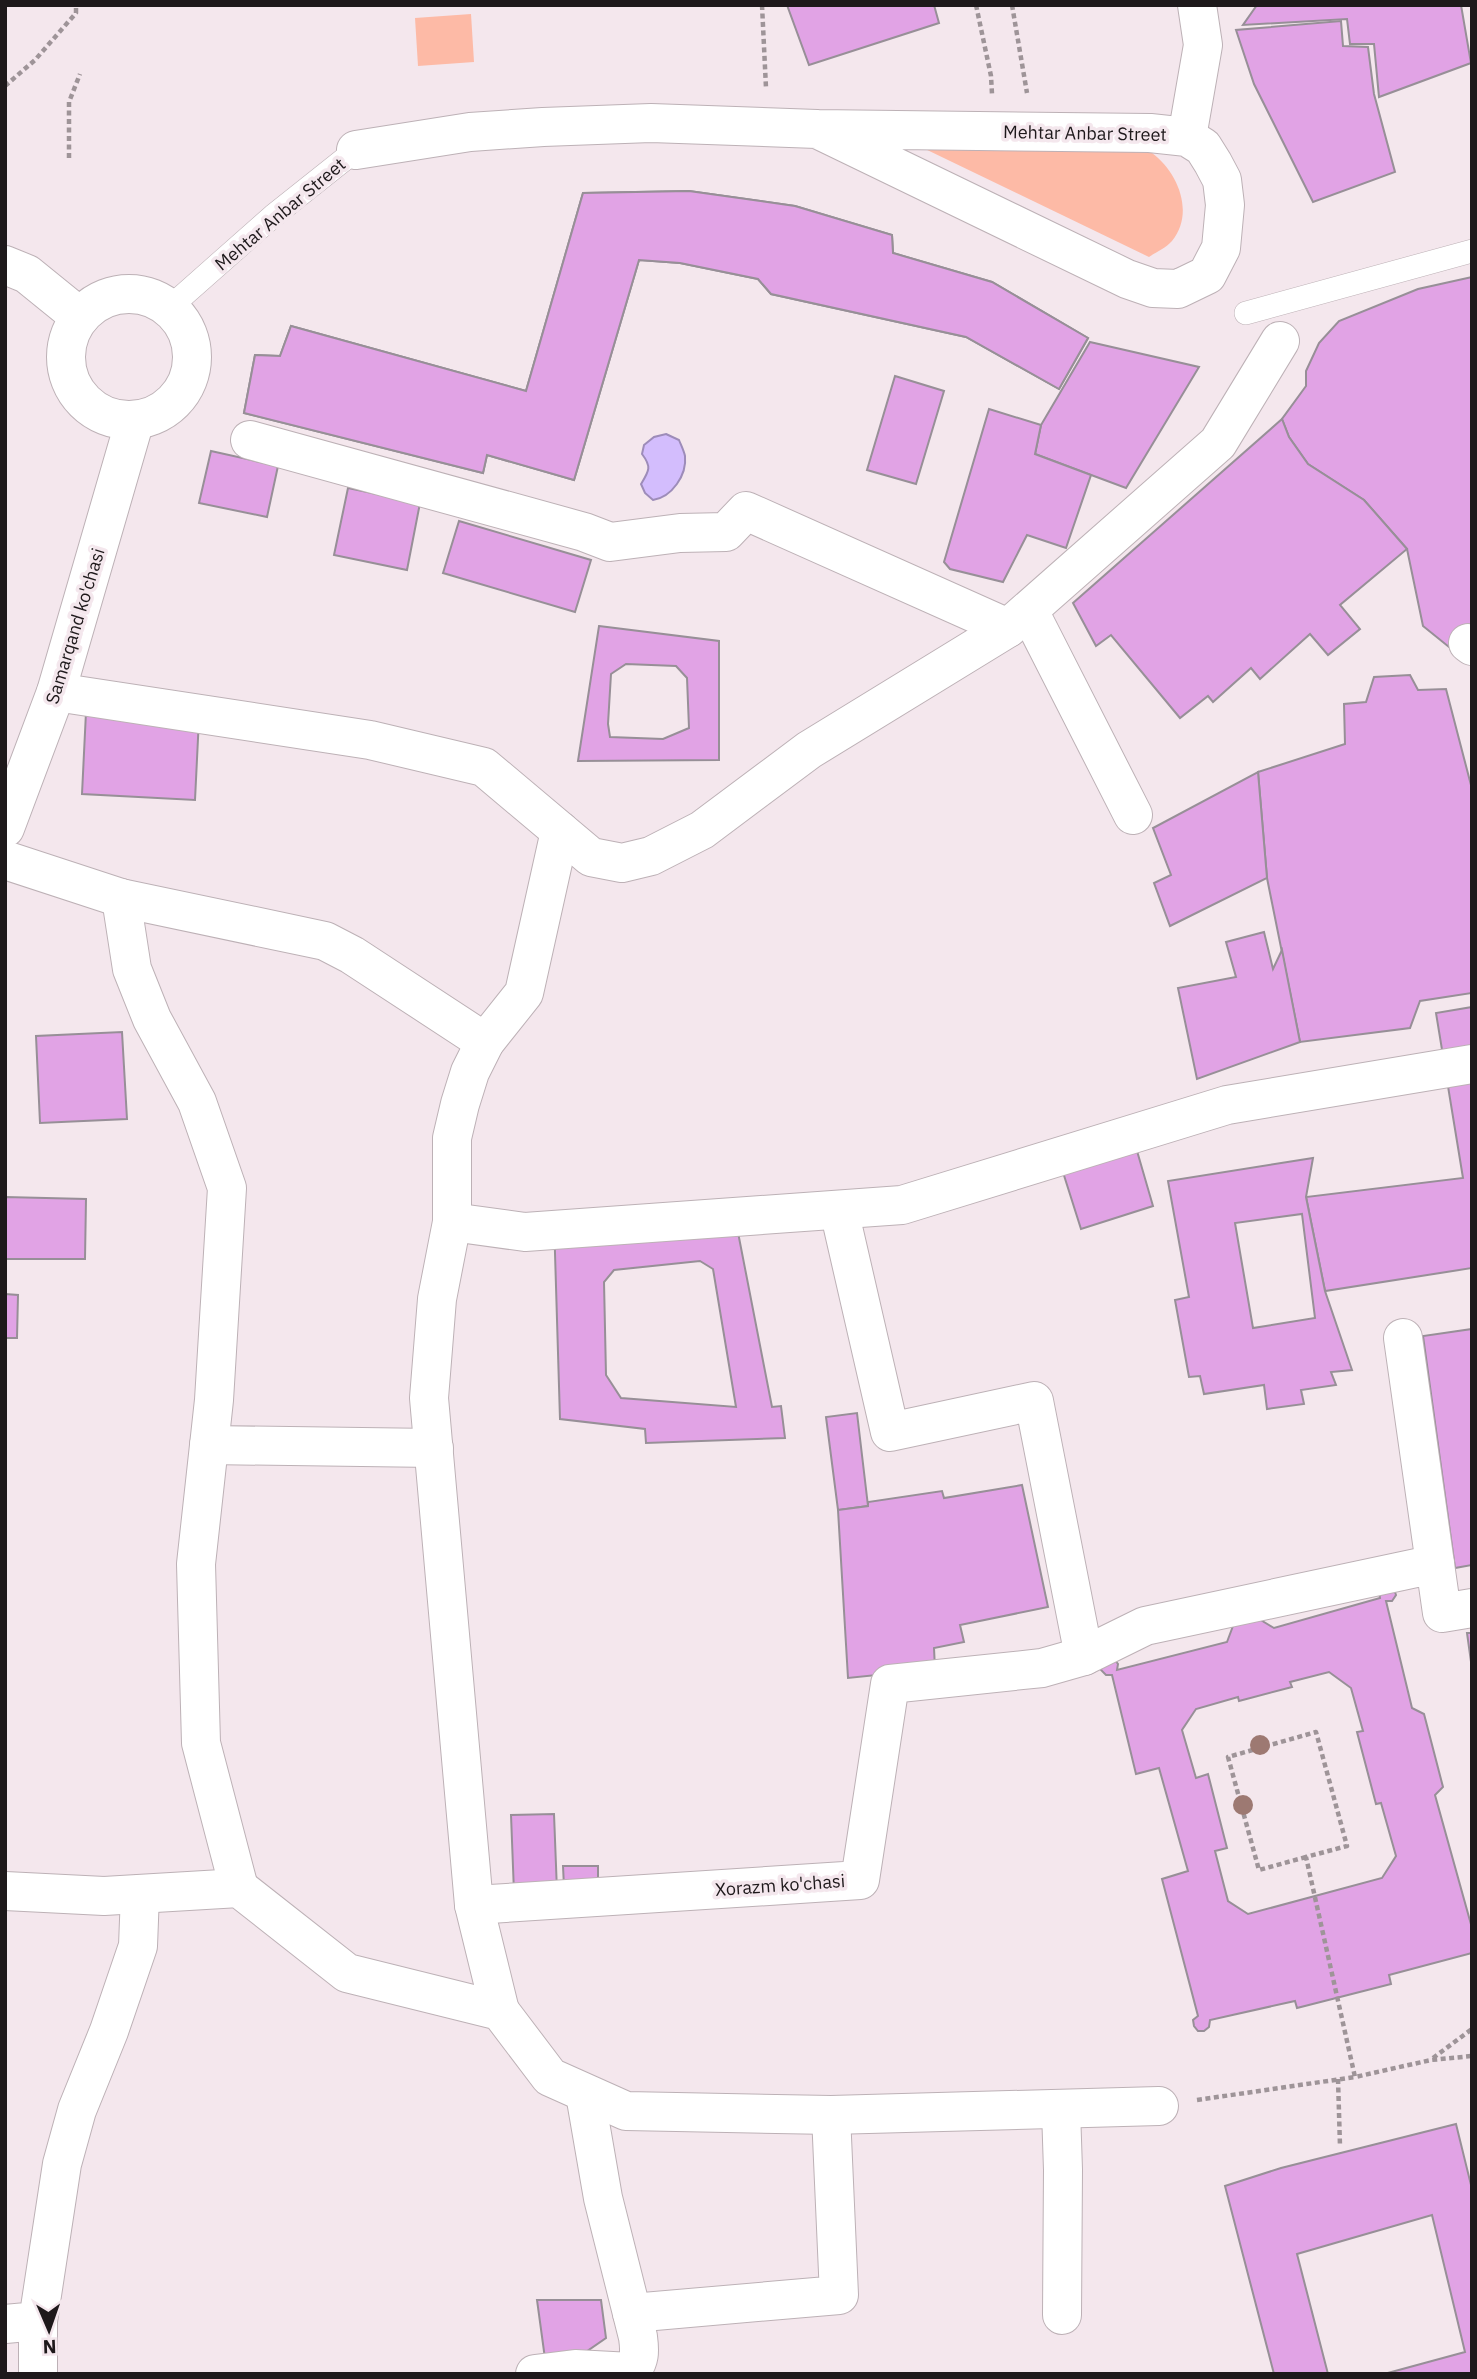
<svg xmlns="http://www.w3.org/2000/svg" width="1477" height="2379" font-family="'IBM Plex Sans',sans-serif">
	<rect width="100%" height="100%" fill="#f4e7ed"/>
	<g fill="#fdbaa6">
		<polygon points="471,14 474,62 418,66 415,18"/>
		<path d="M936,140L1152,153C1178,172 1195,213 1172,241C1166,248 1156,252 1149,257L921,147Z"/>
	</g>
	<path fill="#d3bdfd" stroke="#9d8cb9" stroke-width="2" d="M666,434L679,440C681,445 684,451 685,456C687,475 672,497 653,500L645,493L641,484C649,471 652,467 642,454L644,445L654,437Z"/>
	<g fill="#e1a3e5" stroke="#978f97" stroke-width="2" fill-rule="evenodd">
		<polygon points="787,5 934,5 939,23 809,65"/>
		<polygon points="1257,5 1461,5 1471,63 1379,97 1374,44 1350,44 1347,19 1243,25"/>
		<polygon points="1341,21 1343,46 1368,47 1374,94 1395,172 1313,202 1254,84 1236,30"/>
		<polygon points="689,191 795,206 892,235 893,253 992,282 1088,338 1059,389 966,337 771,294 758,279 680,263 639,260 574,480 487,455 483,473 244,413 255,355 280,356 291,326 526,391 583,193"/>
		<polygon points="689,191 795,206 892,235 893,253 992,282 1088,338 1059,389 966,337 771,294 758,279 680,263 639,260 574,480 487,455 483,473 244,413 255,355 280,356 291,326 526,391 583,193"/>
		<polygon points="1472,277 1472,642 1449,647 1423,626 1407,549 1364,500 1308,464 1289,437 1282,419 1306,386 1306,371 1319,343 1339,321 1418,289"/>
		<polygon points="1090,342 1199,367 1126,488 1035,454 1041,425"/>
		<polygon points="895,376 944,391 916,484 867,470"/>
		<polygon points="989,409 1041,425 1035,454 1091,475 1066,548 1027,535 1003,582 950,569 944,562"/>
		<polygon points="1282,419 1289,437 1308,464 1364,500 1407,549 1340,605 1360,629 1328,655 1310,634 1260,679 1251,668 1213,702 1208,696 1180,718 1111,635 1096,646 1073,603"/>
		<polygon points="211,451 278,466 267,517 199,503"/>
		<polygon points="348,488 420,503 407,570 334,555"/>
		<polygon points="459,521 591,560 575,612 443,573"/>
		<path d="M599,626L719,641V760L578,761ZM626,664L676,666L687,678L689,728L663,739L610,737L608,724L611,674Z"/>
		<polygon points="1410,675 1418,690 1446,689 1472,789 1472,993 1420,1001 1410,1028 1300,1042 1267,878 1258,772 1345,744 1344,704 1366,702 1374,677"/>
		<polygon points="86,712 199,718 195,800 82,794"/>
		<polygon points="1258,772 1267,878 1170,926 1154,883 1171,875 1153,828"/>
		<polygon points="1264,932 1273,969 1282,950 1300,1042 1197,1079 1178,988 1236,977 1226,942"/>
		<polygon points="1472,1007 1472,1268 1325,1291 1306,1197 1463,1178 1436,1013"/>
		<polygon points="122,1032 127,1119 40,1123 36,1036"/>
		<polygon points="1135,1144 1153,1206 1081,1229 1061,1166"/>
		<path d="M1313,1158L1306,1197L1325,1291L1352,1370L1331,1372L1336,1385L1301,1390L1304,1404L1267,1409L1264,1385L1204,1394L1200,1376L1189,1377L1175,1300L1189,1297L1168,1181ZM1302,1214L1315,1318L1253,1328L1235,1223Z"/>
		<polygon points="5,1197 86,1199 85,1259 5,1259"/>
		<path d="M735,1217L772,1407L781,1406L785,1438L646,1443L645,1429L560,1419L554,1220ZM700,1261L713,1269L736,1407L621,1398L606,1375L604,1282L614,1270Z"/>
		<polygon points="5,1294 18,1295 17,1338 5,1338"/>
		<polygon points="1472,1329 1472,1565 1455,1568 1423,1336"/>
		<polygon points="857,1413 868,1506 838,1510 826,1417"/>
		<polygon points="1022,1485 1048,1607 960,1625 964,1642 934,1648 935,1669 848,1678 838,1510 868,1506 868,1502 942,1491 944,1498"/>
		<path d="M1394,1589L1396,1595L1392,1601H1386L1412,1708L1424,1714L1443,1787L1435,1795L1472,1928V1953L1389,1975L1391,1984L1297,2008L1295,2001L1210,2020L1209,2027L1204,2031H1198L1194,2026L1193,2020L1198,2016L1162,1879L1188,1871L1159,1768L1136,1774L1112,1675H1106L1101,1670L1102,1663L1114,1659L1118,1664L1117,1670L1227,1642L1233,1626L1259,1619L1274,1628L1380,1598L1379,1591ZM1329,1672L1351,1688L1363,1731L1357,1732L1376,1804L1381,1803L1396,1856L1382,1878L1248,1914L1228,1901L1215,1851L1227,1848L1208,1774L1196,1778L1182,1730L1196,1709L1238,1697L1239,1701L1292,1687L1290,1682Z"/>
		<polygon points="1467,1633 1472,1633 1472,1669"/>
		<polygon points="554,1814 557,1891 514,1893 511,1815"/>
		<polygon points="563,1866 598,1866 598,1888 564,1887"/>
		<polygon points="1456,2124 1472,2189 1472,2374 1384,2374 1465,2352 1432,2215 1297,2254 1328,2374 1274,2374 1225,2186 1281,2168"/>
		<polygon points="537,2300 601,2300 606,2338 577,2358 546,2366"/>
	</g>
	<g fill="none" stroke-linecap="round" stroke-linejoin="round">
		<g stroke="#bdb1b6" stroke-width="24">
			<g id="lane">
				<polyline points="169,308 273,216 356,150"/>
				<polyline points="1246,313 1472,251"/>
			</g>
		</g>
		<g stroke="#bdb1b6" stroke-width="40">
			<g id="street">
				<polyline points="1187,137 1203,45 1197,5"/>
				<polyline points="356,150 470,132 543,127 651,123 817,129 1150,133 1187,137 1203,147 1213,163 1222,180 1225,205 1221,248 1207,275 1178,289 1153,288 1127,279 817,129"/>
				<polyline points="250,440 584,532 610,542 680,533 726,532 746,511 1008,628"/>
				<polyline points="1029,611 1133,815"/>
				<polyline points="1468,643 1472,646"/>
				<polyline points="56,692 370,740 484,767 591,857 622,863 651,856 702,830 809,750 1008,628 1218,443 1280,341"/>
				<polyline points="5,860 121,898 325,941 352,955 485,1042"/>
				<polyline points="121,898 132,969 152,1019 197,1102 227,1188 214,1400 196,1564 201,1743 239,1888"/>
				<polyline points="839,1210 890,1432 1034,1401 1084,1656"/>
				<polyline points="452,1222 525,1232 902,1205 1227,1105 1472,1064"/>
				<polyline points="1403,1338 1435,1564"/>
				<polyline points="209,1445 434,1448"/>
				<polyline points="5,1891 104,1896 239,1888 347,1973 500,2011 550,2077 626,2111 831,2115 1159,2106"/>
				<polyline points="474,1905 860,1880 890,1684 1042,1668 1084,1656 1145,1626 1435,1564 1442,1613 1472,1608"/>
				<polyline points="500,2011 474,1905 429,1398 437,1299 452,1222 452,1138 460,1104 470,1072 485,1042 524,993 560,831"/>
				<polyline points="1061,2110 1063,2170 1062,2315"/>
				<polyline points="632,2313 839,2295 831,2115"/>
				<polyline points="38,2321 38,2374"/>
				<polyline points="5,2324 38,2321 62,2164 77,2110 109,2031 138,1946 140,1894"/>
				<path d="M535,2374L575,2369L631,2372C640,2360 640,2352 638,2337L603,2198L585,2094"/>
			</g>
		</g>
		<g stroke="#bdb1b6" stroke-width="40">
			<g id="secondary">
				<polyline points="5,265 27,274 80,317"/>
				<circle cx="129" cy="357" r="63"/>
				<polyline points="5,828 56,692 135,420"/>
			</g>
		</g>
		<g stroke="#9e9498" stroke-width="4.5" stroke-dasharray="5 3.5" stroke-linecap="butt">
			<polyline points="762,5 766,88"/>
			<polyline points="976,5 991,76 992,94"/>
			<polyline points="1012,5 1027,93"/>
			<polyline points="5,86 35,60 76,13 76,5"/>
			<polyline points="69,158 69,102 80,74"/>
			<polyline points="1306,1857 1259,1870 1228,1757 1316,1732 1347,1846 1306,1857 1355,2077 1431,2060 1472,2056"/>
			<polyline points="1433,2058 1472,2029"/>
			<polyline points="1338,2079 1340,2146"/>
			<polyline points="1197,2100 1355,2077"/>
		</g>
		<use href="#lane" stroke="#fff" stroke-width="23"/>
		<use href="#street" stroke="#fff" stroke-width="38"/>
		<use href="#secondary" stroke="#fff" stroke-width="38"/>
	</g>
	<g fill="#9d7972">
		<circle cx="1260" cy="1745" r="10"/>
		<circle cx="1243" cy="1805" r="10"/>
	</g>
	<g text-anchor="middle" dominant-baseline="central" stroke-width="7" stroke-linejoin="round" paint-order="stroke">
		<g font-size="18" fill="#1e191b" stroke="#f4e7ed">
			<text transform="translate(1085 133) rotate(1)">Mehtar Anbar Street</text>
			<text transform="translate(280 214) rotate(-40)">Mehtar Anbar Street</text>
			<text transform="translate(75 626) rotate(-73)">Samarqand ko'chasi</text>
			<text transform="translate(780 1885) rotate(-4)">Xorazm ko'chasi</text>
		</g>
	</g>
	<rect width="1477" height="2379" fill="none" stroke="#1e191b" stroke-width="14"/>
	<g transform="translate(49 2330) rotate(178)" stroke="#f4e7ed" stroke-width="5" paint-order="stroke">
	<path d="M0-5L12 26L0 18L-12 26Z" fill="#1e191b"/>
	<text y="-10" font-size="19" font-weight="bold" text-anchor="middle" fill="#1e191b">N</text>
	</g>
</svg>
